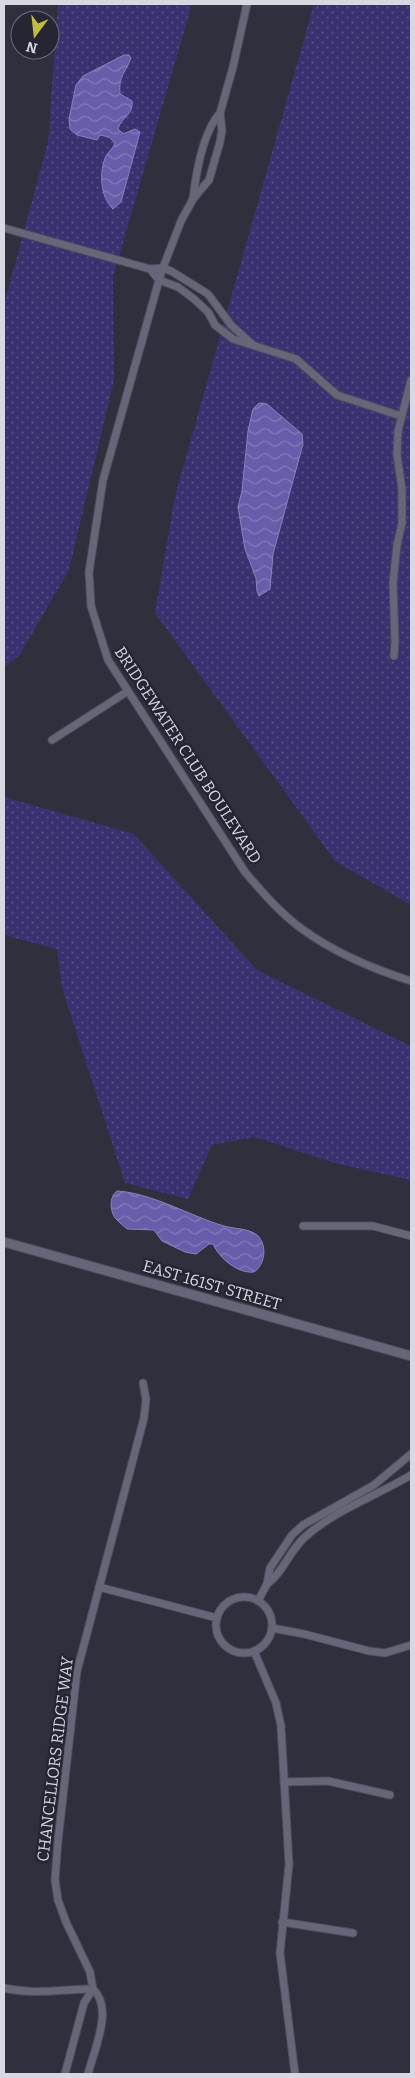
<svg xmlns="http://www.w3.org/2000/svg" width="415" height="2078" font-family="Bitter,serif">
	<defs>
		<pattern id="grass-dots" width="8" height="8" patternUnits="userSpaceOnUse" patternTransform="scale(1.25)"><rect width="8" height="8" fill="#3a3270"/><path d="M2 2h.1M6 6h.1" fill="none" stroke="#564f84" stroke-width="1.8" stroke-linecap="round"/></pattern>
		<pattern id="water-waves" width="16" height="10" patternUnits="userSpaceOnUse" patternTransform="scale(1.25)"><rect width="16" height="10" fill="#665eaa"/><path d="M0 5q4-4 8 0t8 0" fill="none" stroke="#827cb9"/></pattern>
	</defs>
	<rect width="100%" height="100%" fill="#2f2f3e"/>
	<g fill="url(#grass-dots)">
		<polygon points="58,4 192,4 113,277 114,380 69,570 19,656 4,667 4,305 48,142"/>
		<polygon points="314,4 411,4 411,905 335,861 155,613 175,496"/>
		<polygon points="4,797 134,834 257,970 411,1046 411,1180 338,1164 255,1137 212,1145 188,1199 125,1183 62,988 57,949 4,935"/>
	</g>
	<g fill="url(#water-waves)" stroke="#8883bb">
		<path d="M124,55H129L131,58C126,72 118,76 120,94L132,101C134,115 121,117 118,129L123,134L135,129L140,132L121,202L113,209C100,197 99,171 106,156C109,151 113,149 115,143L109,137L100,135L97,140L77,135L70,129L69,119L76,85L83,76Z"/>
		<polygon points="259,403 267,404 302,434 303,444 273,554 270,589 259,596 257,591 256,578 245,549 238,507 242,491 248,431 253,409"/>
		<path d="M117,1191C152,1193 190,1216 224,1226C234,1229 248,1228 257,1235C268,1245 265,1265 254,1272C238,1274 219,1258 213,1244H209L196,1254L185,1252L162,1241L154,1230L127,1229C123,1225 115,1220 113,1214C110,1207 110,1196 117,1191Z"/>
	</g>
	<g fill="none" stroke-linecap="round" stroke-linejoin="round">
		<g stroke="#4d4d5a" stroke-width="9">
			<g id="minor">
				<path d="M247,4L233,67L220,113L222,130L220,142L209,180L193,199L181,221L161,273L103,480L89,572L91,606L108,660L245,872C262,892 280,913 302,929C335,953 373,969 411,981"/>
				<path d="M193,199C196,173 203,132 220,113"/>
				<polyline points="4,228 150,269 163,268 171,271 208,294 231,325 252,344"/>
				<polyline points="150,269 159,280 178,287 194,299 208,312 215,325 233,339 296,359 337,395 401,416"/>
				<polyline points="394,656 395,642 393,583 397,545 402,523 402,489 397,455 398,431 411,380"/>
				<polyline points="52,740 128,691"/>
				<polyline points="303,1226 373,1226 411,1236"/>
				<path d="M267,1584C283,1573 289,1551 305,1537C335,1510 376,1496 411,1475"/>
				<polyline points="99,1587 217,1618"/>
				<circle cx="244" cy="1625" r="28"/>
				<polyline points="258,1601 267,1584 270,1568 292,1535 303,1525 374,1485 411,1454"/>
				<polyline points="272,1628 304,1634 369,1651 385,1653 411,1645"/>
				<polyline points="254,1651 276,1703 281,1726 289,1864 280,1953 295,2074"/>
				<polyline points="284,1782 328,1781 390,1795"/>
				<polyline points="282,1922 353,1933"/>
				<path d="M4,1988C34,1995 63,1989 93,1989"/>
				<polyline points="65,2074 84,2003 93,1989 90,1972 66,1922 58,1900 55,1880 58,1841 77,1671 144,1418 146,1399 143,1383"/>
				<path d="M88,2074C94,2050 114,2008 93,1989"/>
			</g>
		</g>
		<g stroke="#4d4d5a" stroke-width="11">
			<polyline id="tertiary" points="4,1242 411,1356"/>
		</g>
		<use href="#minor" stroke="#676678" stroke-width="7"/>
		<use href="#tertiary" stroke="#676678" stroke-width="9"/>
	</g>
	<g text-anchor="middle" dominant-baseline="central" stroke-width="5" stroke-linejoin="round" paint-order="stroke">
		<g font-size="16" fill="#d8d8e2" stroke="#252534">
			<text transform="translate(188 755) rotate(57)">BRIDGEWATER CLUB BOULEVARD</text>
			<text transform="translate(212 1285) rotate(16)">EAST 161ST STREET</text>
			<text transform="translate(55 1759) rotate(-83)">CHANCELLORS RIDGE WAY</text>
		</g>
	</g>
	<rect width="415" height="2078" fill="none" stroke="#d8d8e2" stroke-width="10"/>
	<g transform="translate(35 35) rotate(195)"><circle r="24" fill="#252534" stroke="#6d6d7a"/>
	<path d="M0-4L9 19L0 12L-9 19Z" fill="#c3bd3e"/>
	<text y="-8" font-size="14" font-weight="bold" text-anchor="middle" fill="#d8d8e2">N</text>
	</g>
</svg>
